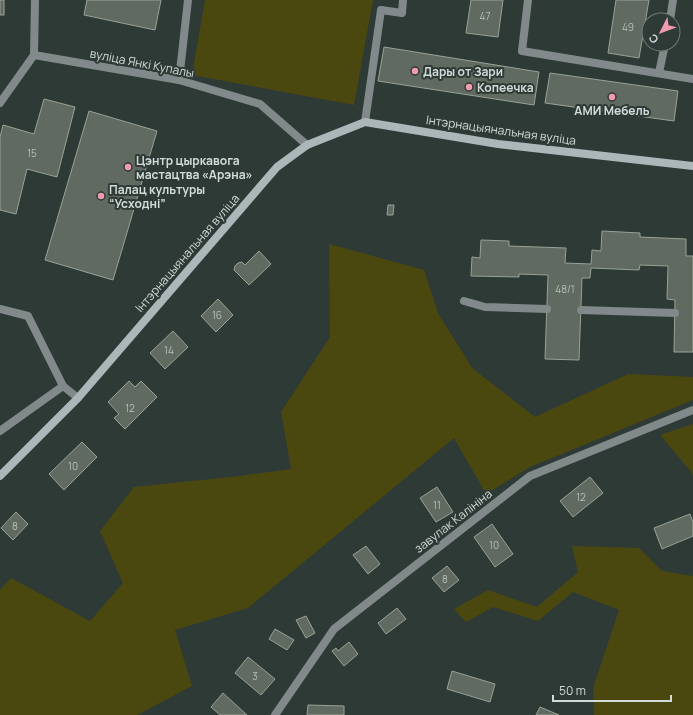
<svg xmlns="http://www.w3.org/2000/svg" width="693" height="715" font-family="Manrope,sans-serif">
	<rect width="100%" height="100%" fill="#2e3a36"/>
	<g fill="#4b480f">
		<polygon points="205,0 373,0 354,105 192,75"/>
		<polygon points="329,244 424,270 438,313 472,368 535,417 628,374 693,377 693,400 530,467 486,494 454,438 248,608 175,630 192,686 137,715 0,715 0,590 11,578 90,621 123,583 100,531 134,487 240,476 291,469 281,412 330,337"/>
		<polygon points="693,424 693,477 692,473 660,435"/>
		<polygon points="572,546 639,548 662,571 693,576 693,715 594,715 593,688 619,610 573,592 538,621 493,607 466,622 454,609 488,590 537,607 578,572"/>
	</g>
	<g fill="#616a60" stroke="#99a297">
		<rect x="0" y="0" width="4" height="15"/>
		<polygon points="87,0 161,0 155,30 84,15"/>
		<polygon points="471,0 503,0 498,37 466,33"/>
		<polygon points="616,0 649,0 639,58 608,53"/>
		<polygon points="384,47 539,72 534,105 378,81"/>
		<polygon points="550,73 678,91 674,121 545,103"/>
		<polygon points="44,99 75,107 57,177 27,169 16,214 0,210 0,137 3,125 34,134"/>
		<polygon points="89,111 157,131 113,280 45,260"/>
		<polygon points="388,205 394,205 393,215 387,215"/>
		<polygon points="602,231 640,233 640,237 686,239 686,256 693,256 693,352 674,352 675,300 667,299 668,266 640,265 639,270 591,268 590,278 582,278 579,360 545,359 548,275 519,274 519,277 471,276 472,257 480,258 481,240 509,241 509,246 566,248 565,263 591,264 592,250 601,251"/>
		<polygon points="259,251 271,264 249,285 234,270 235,266 238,263 242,262 245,265"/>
		<polygon points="218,299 233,315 216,332 201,316"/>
		<polygon points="173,331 188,347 165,369 150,353"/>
		<polygon points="129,381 135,387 141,381 157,397 125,429 114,418 119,414 108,402"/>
		<polygon points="82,442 97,457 64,490 49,474"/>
		<polygon points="590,477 603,493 573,517 560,501"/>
		<polygon points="437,487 453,512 436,522 420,498"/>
		<polygon points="16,512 28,524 13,540 1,528"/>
		<polygon points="690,514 693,522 693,536 662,549 654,528"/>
		<polygon points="492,524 513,554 495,567 474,537"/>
		<polygon points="366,546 380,564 368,574 353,555"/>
		<polygon points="447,566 459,580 444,592 432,578"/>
		<polygon points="397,608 406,619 386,634 378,623"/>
		<polygon points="306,616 315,633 306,638 296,620"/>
		<polygon points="275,629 294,640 287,650 269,639"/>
		<polygon points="349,642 358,654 344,666 332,651 336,648 338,651"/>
		<polygon points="248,657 275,679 261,695 235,673"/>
		<polygon points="452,671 495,684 490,702 447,689"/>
		<polygon points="223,693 247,715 220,715 211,707"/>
		<polygon points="308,705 344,706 344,715 307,715"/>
		<polygon points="540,707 559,715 536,715"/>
	</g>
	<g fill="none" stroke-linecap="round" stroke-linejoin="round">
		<g stroke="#82898a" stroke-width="8">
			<polyline points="528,0 522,51 693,79"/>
			<polyline points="670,20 673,0"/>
			<polyline points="659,73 665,44"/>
			<polyline points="179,80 188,0"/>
			<polyline points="0,103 34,55"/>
			<polyline points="365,122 381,10 402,13 403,0"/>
			<polyline points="464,301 485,307 547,309"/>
			<polyline points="581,310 675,313"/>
			<polyline points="0,431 63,386"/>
		</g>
		<g stroke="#82898a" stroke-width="8">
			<polyline points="35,0 34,55 179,80 260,104 307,145"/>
			<polyline points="0,309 28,316 63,386 78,398"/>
			<polyline points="275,715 334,629 530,476 693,410"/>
		</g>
		<polyline stroke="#acb7b9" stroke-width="8" points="0,476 78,398 277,167 307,145 365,122 498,144 693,166"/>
	</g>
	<g fill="#f29ab0" stroke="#2e3a36" stroke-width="1.5">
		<circle cx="415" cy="71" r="4"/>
		<circle cx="469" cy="87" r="4"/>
		<circle cx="612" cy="97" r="4"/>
		<circle cx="128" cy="167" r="4"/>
		<circle cx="101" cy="196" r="4"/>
	</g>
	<g text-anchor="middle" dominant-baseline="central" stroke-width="4" stroke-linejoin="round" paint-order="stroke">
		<g font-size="10" fill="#b6bfbb">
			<text x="485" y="16">47</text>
			<text x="628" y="27">49</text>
			<text x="32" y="153">15</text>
			<text x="565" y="289">48/1</text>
			<text x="217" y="315">16</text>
			<text x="169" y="350">14</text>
			<text x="130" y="408">12</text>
			<text x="73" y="466">10</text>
			<text x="581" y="497">12</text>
			<text x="437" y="505">11</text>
			<text x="15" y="526">8</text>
			<text x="494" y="545">10</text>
			<text x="445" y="579">8</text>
			<text x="255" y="676">3</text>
		</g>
		<g font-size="12" fill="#d3dbd9" stroke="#2e3a36">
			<text transform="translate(142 63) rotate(11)">вуліца Янкі Купалы</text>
			<text transform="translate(501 130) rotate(8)">Інтэрнацыянальная вуліца</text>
			<text transform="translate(187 253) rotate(-49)">Інтэрнацыянальная вуліца</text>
			<text transform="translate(453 521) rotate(-38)">завулак Калініна</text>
		</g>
		<g font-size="12" font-weight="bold" fill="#d3dbd9" stroke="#2e3a36" text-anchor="start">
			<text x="423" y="71">Дары от Зари</text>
			<text x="477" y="87">Копеечка</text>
			<text x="612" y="110" text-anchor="middle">АМИ Мебель</text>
			<text x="136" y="160">Цэнтр цыркавога<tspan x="136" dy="14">мастацтва «Арэна»</tspan></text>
			<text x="109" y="189">Палац культуры<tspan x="109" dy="14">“Усходні”</tspan></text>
		</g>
	</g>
	<g transform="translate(661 32) rotate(228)"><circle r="19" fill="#2e3a36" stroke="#707a77"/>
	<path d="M0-3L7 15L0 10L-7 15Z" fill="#f29ab0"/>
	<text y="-6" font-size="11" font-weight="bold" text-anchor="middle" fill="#d3dbd9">С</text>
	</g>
	<path d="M553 695v6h118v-6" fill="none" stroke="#d3dbd9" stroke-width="2"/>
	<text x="559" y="695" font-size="12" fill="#d3dbd9" stroke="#2e3a36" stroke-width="3" paint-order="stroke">50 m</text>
</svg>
